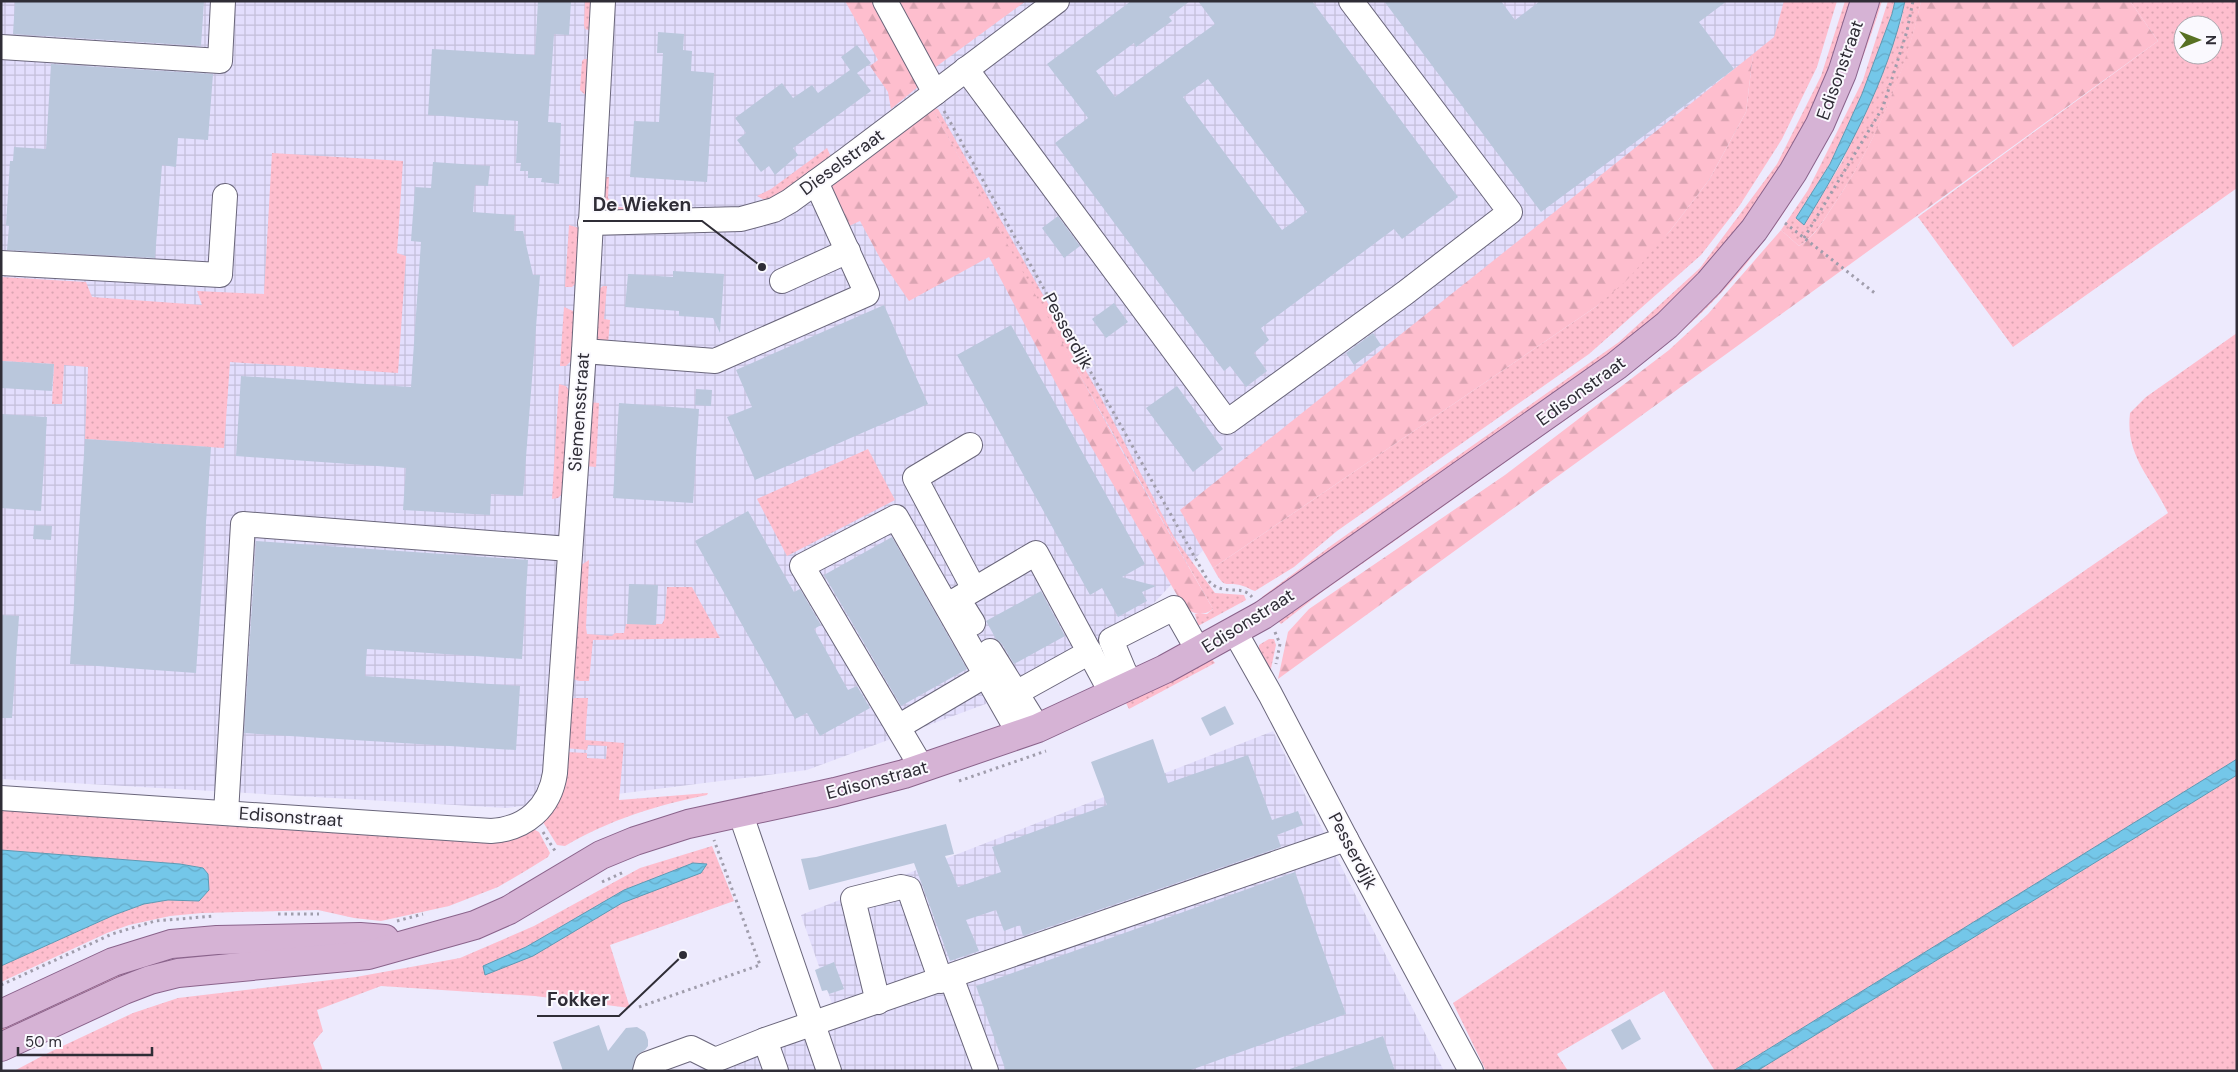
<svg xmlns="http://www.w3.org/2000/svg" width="2238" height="1072" font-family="'DM Sans',sans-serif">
	<defs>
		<pattern id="industrial-grid" width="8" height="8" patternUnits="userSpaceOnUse" patternTransform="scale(1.25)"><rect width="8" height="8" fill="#e3defd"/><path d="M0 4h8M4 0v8" fill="none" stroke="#c3bfd9"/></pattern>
		<pattern id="grass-dots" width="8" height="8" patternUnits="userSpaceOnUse" patternTransform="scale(1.25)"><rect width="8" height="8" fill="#febece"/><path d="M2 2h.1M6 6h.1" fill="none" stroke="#daa4b2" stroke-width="1.8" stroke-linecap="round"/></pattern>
		<pattern id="forest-firs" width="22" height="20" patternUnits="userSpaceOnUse" patternTransform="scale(1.25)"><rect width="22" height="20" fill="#febece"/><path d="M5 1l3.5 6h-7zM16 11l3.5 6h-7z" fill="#daa4b2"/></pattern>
		<pattern id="water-waves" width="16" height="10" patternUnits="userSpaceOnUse" patternTransform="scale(1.25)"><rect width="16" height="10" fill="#74c7e9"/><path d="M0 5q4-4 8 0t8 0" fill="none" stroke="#65abc8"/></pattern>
	</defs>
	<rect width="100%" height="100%" fill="#edeafd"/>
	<g fill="url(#industrial-grid)">
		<polygon points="1,1 1789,1 1784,47 1263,486 1099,662 807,770 507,808 1,779"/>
		<polygon points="1273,731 1444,1071 690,1071 836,1015 801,915"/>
	</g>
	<g fill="url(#grass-dots)" fill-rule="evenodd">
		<polygon points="585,1 594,1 591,31 585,29 584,25"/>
		<path d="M1784,1H1837L1817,67L1782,139L1740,205L1701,255L1589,354L1337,531L1294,567L1255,591C1251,590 1247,587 1243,586C1224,580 1226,592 1213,568L1597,306L1670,231L1709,180L1746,112L1753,54L1774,37Z"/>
		<polygon points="1845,1 1855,1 1839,56 1800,141 1741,231 1696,282 1626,348 1265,597 1262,597 1332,545 1619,342 1700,268 1777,164 1821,76"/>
		<path d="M1877,1H1882C1849,109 1798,209 1721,293C1668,350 1602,394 1538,439C1466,490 1395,541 1322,592L1281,624L1277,620L1704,304Z"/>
		<path d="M1888,1H1895L1892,14L1863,93L1830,164L1796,218L1804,224L1842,162L1901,21L1905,1H1921C1906,73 1876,142 1835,203C1824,219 1816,235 1799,246L1781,230L1808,190L1863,80Z"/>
		<path d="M2130,1H2237V188L2013,347L1918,217L2158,41ZM2183,25H2213V55H2183Z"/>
		<polygon points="584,59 589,59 587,94 584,94 580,90 582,61"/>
		<polygon points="932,108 938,109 1099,394 1174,537 1215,593 1244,595 1246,600 1198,626 1195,614 1207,614 1213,609 1041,307"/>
		<polygon points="827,148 831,157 777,197 768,202 757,196 771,189"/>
		<polygon points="272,153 403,161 397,253 406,256 398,373 230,362 224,448 85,439 88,367 64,365 62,404 52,404 54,364 1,361 1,277 86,282 92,297 202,305 197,291 264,294"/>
		<polygon points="603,177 609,177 608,198 619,207 628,208 627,214 615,212 604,204"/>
		<polygon points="569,225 579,228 577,282 572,287 565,287"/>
		<polygon points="603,286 607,286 604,319 610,320 608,345 598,341 594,335 598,290"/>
		<polygon points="564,307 573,311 575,316 571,361 566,366 560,366"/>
		<path d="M2237,333V759L1733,1071H1715L1664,991L1557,1054L1568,1071H1486L1453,1003L1608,900L2168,513C2151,477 2125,456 2130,413L2146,397Z"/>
		<polygon points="559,384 566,386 570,392 563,493 558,498 552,499"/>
		<polygon points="588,402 599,403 596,467 584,466"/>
		<polygon points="868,449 895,500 787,556 757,499"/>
		<path d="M589,560L586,627L587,634L612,636L615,633H624L626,624H662L665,618L667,587H692L720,638L593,640L589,681C581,681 576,682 570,676L578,567Z"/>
		<polygon points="1269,639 1274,639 1276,645 1270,673 1268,674 1259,650 1259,645"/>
		<polygon points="1211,658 1215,663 1129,709 1125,701"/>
		<path d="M575,698H588L585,740L624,743L619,800L708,793L707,795C657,805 609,820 565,846L557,845L543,822L565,752L587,753V758L606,759L607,746L588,745L587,750L565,748L571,699Z"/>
		<polygon points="2237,775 2237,1071 1757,1071"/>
		<polygon points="1,807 533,829 539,832 550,853 548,857 527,870 498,887 449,906 381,921 354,918 318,910 202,913 170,916 129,925 107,933 1,982 1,966 114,915 144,904 168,900 199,901 209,890 208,874 203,868 180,864 1,850"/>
		<polygon points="712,846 734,901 610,945 630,1008 535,996 381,986 317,1010 323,1031 313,1043 323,1071 14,1071 50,1052 133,1013 178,998 356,977 460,958 534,926 640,868"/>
		<path d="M253,954L1,1040V1029C50,1007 99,978 151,964C185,956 219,955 253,954Z"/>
	</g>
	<g fill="url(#forest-firs)">
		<polygon points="845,1 874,1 919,86 891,109 888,92 870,66 878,60"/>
		<polygon points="896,1 1026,1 933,69"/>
		<path d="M1921,1H2130L2158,41L1278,679L1288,632L1309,609L1505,475L1669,350L1708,314L1781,230L1799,246C1816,236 1824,219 1835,203C1876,142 1905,73 1921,1Z"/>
		<polygon points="1753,54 1746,112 1709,180 1670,231 1627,280 1597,306 1213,568 1180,510"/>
		<path d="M932,108L1119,446L1213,609C1201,618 1190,614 1181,602L1070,410L989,257L909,301L881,260L860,221L847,227L832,189V184Z"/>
	</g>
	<g fill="url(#water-waves)" stroke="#5f99b3">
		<path d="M1895,1H1905C1887,82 1847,154 1804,225L1796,218L1830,164L1862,94L1892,14Z"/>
		<polygon points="2237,759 2237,775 1757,1071 1733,1071"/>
		<polygon points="1,850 180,864 203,868 208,874 209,890 199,901 168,900 144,904 114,915 1,966"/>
		<polygon points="693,863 707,864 701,873 622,903 533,956 485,975 483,966 526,947 624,890"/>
	</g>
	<g fill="#bac7dc" fill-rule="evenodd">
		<polygon points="15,1 204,1 201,46 13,34"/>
		<polygon points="538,1 571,1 569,35 554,34 548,122 561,123 559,184 541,182 542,178 528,178 528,171 520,171 521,163 516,163 518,121 428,115 432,49 535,55"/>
		<path d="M1131,1H1190L1169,17L1172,21L1136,47L1134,43L1096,71L1115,97L1215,24L1198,1H1312L1458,197L1402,239L1394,229L1261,328L1269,340L1254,353L1267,371L1246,387L1230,366L1224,371L1055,143L1088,118L1047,64ZM1208,79L1307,212L1282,230L1183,97Z"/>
		<polygon points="1384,1 1501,1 1515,20 1540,1 1727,1 1699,22 1734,69 1541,212"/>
		<polygon points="658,32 684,34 683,50 692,51 691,71 714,73 707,182 630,177 634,121 659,122 663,53 657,53"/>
		<polygon points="857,45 871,63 857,73 871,91 793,148 798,155 775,175 769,166 761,172 737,140 746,133 735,118 782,83 793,98 812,85 818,93 850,70 841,57"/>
		<polygon points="51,64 213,74 208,140 178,138 176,167 162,165 155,258 7,250 9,226 6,225 10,161 13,161 14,147 46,149"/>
		<polygon points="433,162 490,166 488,186 475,185 473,212 515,215 514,231 523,231 533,275 540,275 523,496 491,494 490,515 403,510 406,468 236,456 241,376 411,387 421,242 411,241 415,187 431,188"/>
		<polygon points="1058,216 1080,246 1064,258 1042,228"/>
		<polygon points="673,271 724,274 720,333 713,318 679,316 679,311 625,307 628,274 673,277"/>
		<polygon points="1114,303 1128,322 1106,338 1092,319"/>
		<polygon points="884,305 928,404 755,480 727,417 752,407 736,370"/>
		<polygon points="1011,325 1145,564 1122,577 1156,586 1142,592 1147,601 1118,617 1102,588 1090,595 957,355"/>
		<polygon points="1373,333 1381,345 1354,365 1346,353"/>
		<polygon points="1,361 54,364 52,391 1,388"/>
		<polygon points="1177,386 1223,449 1193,472 1146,408"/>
		<polygon points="696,389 712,390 711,406 695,405"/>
		<polygon points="619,403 699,409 693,503 613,498"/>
		<polygon points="1,414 47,417 41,511 1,508"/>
		<polygon points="85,439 211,447 196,673 70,664"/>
		<polygon points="748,511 794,592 800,589 821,625 814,629 848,690 857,686 870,708 820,736 807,713 795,719 695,541"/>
		<polygon points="34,525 52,526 51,540 33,539"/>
		<polygon points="892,537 967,669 901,706 824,575"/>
		<polygon points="256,541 528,560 522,659 367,649 365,676 520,686 516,750 244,733"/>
		<polygon points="629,584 658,585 656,625 627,624"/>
		<polygon points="1041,591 1065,636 1014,664 1002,644 996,639 986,621"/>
		<polygon points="1,615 19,616 12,718 1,718"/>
		<polygon points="1225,706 1234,724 1210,736 1201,718"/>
		<polygon points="1153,739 1168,783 1248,755 1272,820 1298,811 1303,825 1277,835 1281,847 1023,936 1020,925 1004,931 996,910 966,920 979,951 950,961 914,863 809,890 801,859 816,857 946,824 954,854 945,856 958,887 1001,872 992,847 1107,805 1091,762"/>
		<polygon points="1295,872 1346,1014 1188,1071 1006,1071 976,986"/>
		<polygon points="834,962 844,989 829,994 827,990 822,991 815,970"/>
		<polygon points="1630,1019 1641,1039 1622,1050 1611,1030"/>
		<polygon points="599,1025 608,1051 626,1028 637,1027 645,1032 648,1040 648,1046 645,1050 637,1055 632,1071 563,1071 553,1042"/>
		<polygon points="1383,1036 1395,1071 1290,1071 1290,1069"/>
	</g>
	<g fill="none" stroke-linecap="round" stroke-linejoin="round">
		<g stroke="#6a667b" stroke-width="26">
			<g id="minor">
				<polyline points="885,1 935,93"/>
				<polyline points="1,47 220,61 223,1"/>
				<polyline points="966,69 1227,422 1405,293 1510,212 1351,1"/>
				<polyline points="590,223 741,219 774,210 790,201 846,160 1057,1"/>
				<polyline points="1,263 220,275 225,196"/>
				<polyline points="782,281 848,251"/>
				<polyline points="584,351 715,361 867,294 816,182"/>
				<polyline points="970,445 915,478 974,589"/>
				<polyline points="973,623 958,599 1036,553 1105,681 1116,693"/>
				<polyline points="1235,632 1270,694 1346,839 1471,1071"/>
				<polyline points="990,651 1038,728"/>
				<polyline points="1133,685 1124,671 1111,640 1174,608 1199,652"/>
				<polyline points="1016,693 1090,652"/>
				<polyline points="898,727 986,675"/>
				<polyline points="922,768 802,566 896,517 1020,735"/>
				<path d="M1,798L491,831C525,829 550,808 555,773L584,351L603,1"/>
				<polyline points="740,812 829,1071"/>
				<polyline points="226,813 243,524 569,549"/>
				<polyline points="951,977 986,1071"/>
				<polyline points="878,1002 853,899 901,887 909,889 941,981"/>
				<polyline points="765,1040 776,1071"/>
				<polyline points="645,1071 647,1064 691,1048 715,1060 765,1040 1346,839"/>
			</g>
		</g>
		<g stroke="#8a638b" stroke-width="30">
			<g id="major">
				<polyline points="1,1014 113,962 171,944 217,940 360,937 385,939"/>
				<polyline points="1,1047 124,990 150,980 178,973 368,955 475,925 509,910 601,855 635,841 688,824 835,792 904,774 1038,728 1165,669 1263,615 1616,366 1667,325 1709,283 1754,230 1793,172 1820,124 1842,73 1865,1"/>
			</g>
		</g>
		<g stroke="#a09dac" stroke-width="3" stroke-dasharray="2.5 4" stroke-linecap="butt">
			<path d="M944,111L1207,579C1222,598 1241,583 1252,597"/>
			<polyline points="1785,223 1876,294"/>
			<polyline points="1804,238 1883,107 1907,31 1913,1"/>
			<polyline points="1275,632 1280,644 1276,664"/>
			<polyline points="959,781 1046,751"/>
			<polyline points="543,832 557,854"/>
			<polyline points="602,882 624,872"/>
			<polyline points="278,914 319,914"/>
			<polyline points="397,921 423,914"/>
			<polyline points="1,985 112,934 155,921 214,916"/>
			<polyline points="639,1007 760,965 714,840"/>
		</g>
		<use href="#minor" stroke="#fff" stroke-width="24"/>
		<use href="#major" stroke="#d6b3d5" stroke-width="28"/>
	</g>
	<g text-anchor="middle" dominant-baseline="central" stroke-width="4" stroke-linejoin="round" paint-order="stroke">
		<g font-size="18" fill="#2f2d36" stroke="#faf9fe">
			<text transform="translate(1840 70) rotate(-70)">Edisonstraat</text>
			<text transform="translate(842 162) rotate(-36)">Dieselstraat</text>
			<text transform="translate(1068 331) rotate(61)">Pesserdijk</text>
			<text transform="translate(1581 391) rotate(-36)">Edisonstraat</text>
			<text transform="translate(579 412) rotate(-86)">Siemensstraat</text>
			<text transform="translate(1248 621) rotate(-32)">Edisonstraat</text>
			<text transform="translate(877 780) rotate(-15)">Edisonstraat</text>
			<text transform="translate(291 817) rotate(4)">Edisonstraat</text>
			<text transform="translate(1353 851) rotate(62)">Pesserdijk</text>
		</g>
	</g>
	<path fill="none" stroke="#2f2d36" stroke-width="2" d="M762 267L702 221H583M683 955L619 1016H537"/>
	<g fill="#2f2d36" stroke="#faf9fe" stroke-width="2">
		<circle cx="762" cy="267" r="5"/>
		<circle cx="683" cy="955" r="5"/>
	</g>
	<g font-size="19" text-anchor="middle" font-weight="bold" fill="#2f2d36" stroke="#faf9fe" stroke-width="4" stroke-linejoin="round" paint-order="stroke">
		<text x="642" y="211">De Wieken</text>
		<text x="578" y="1006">Fokker</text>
	</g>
	<rect width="2238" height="1072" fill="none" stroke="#2f2d36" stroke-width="5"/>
	<g transform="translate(2198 40) rotate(90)"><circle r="24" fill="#faf9fe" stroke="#a9a7ae"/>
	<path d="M0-4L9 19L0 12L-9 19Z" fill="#587123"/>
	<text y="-8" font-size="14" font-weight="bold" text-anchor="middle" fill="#2f2d36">N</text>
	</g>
	<path d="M18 1047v8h134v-8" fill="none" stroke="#2f2d36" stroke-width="2.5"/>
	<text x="25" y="1047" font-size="15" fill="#2f2d36" stroke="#faf9fe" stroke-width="4" paint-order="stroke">50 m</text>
</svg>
